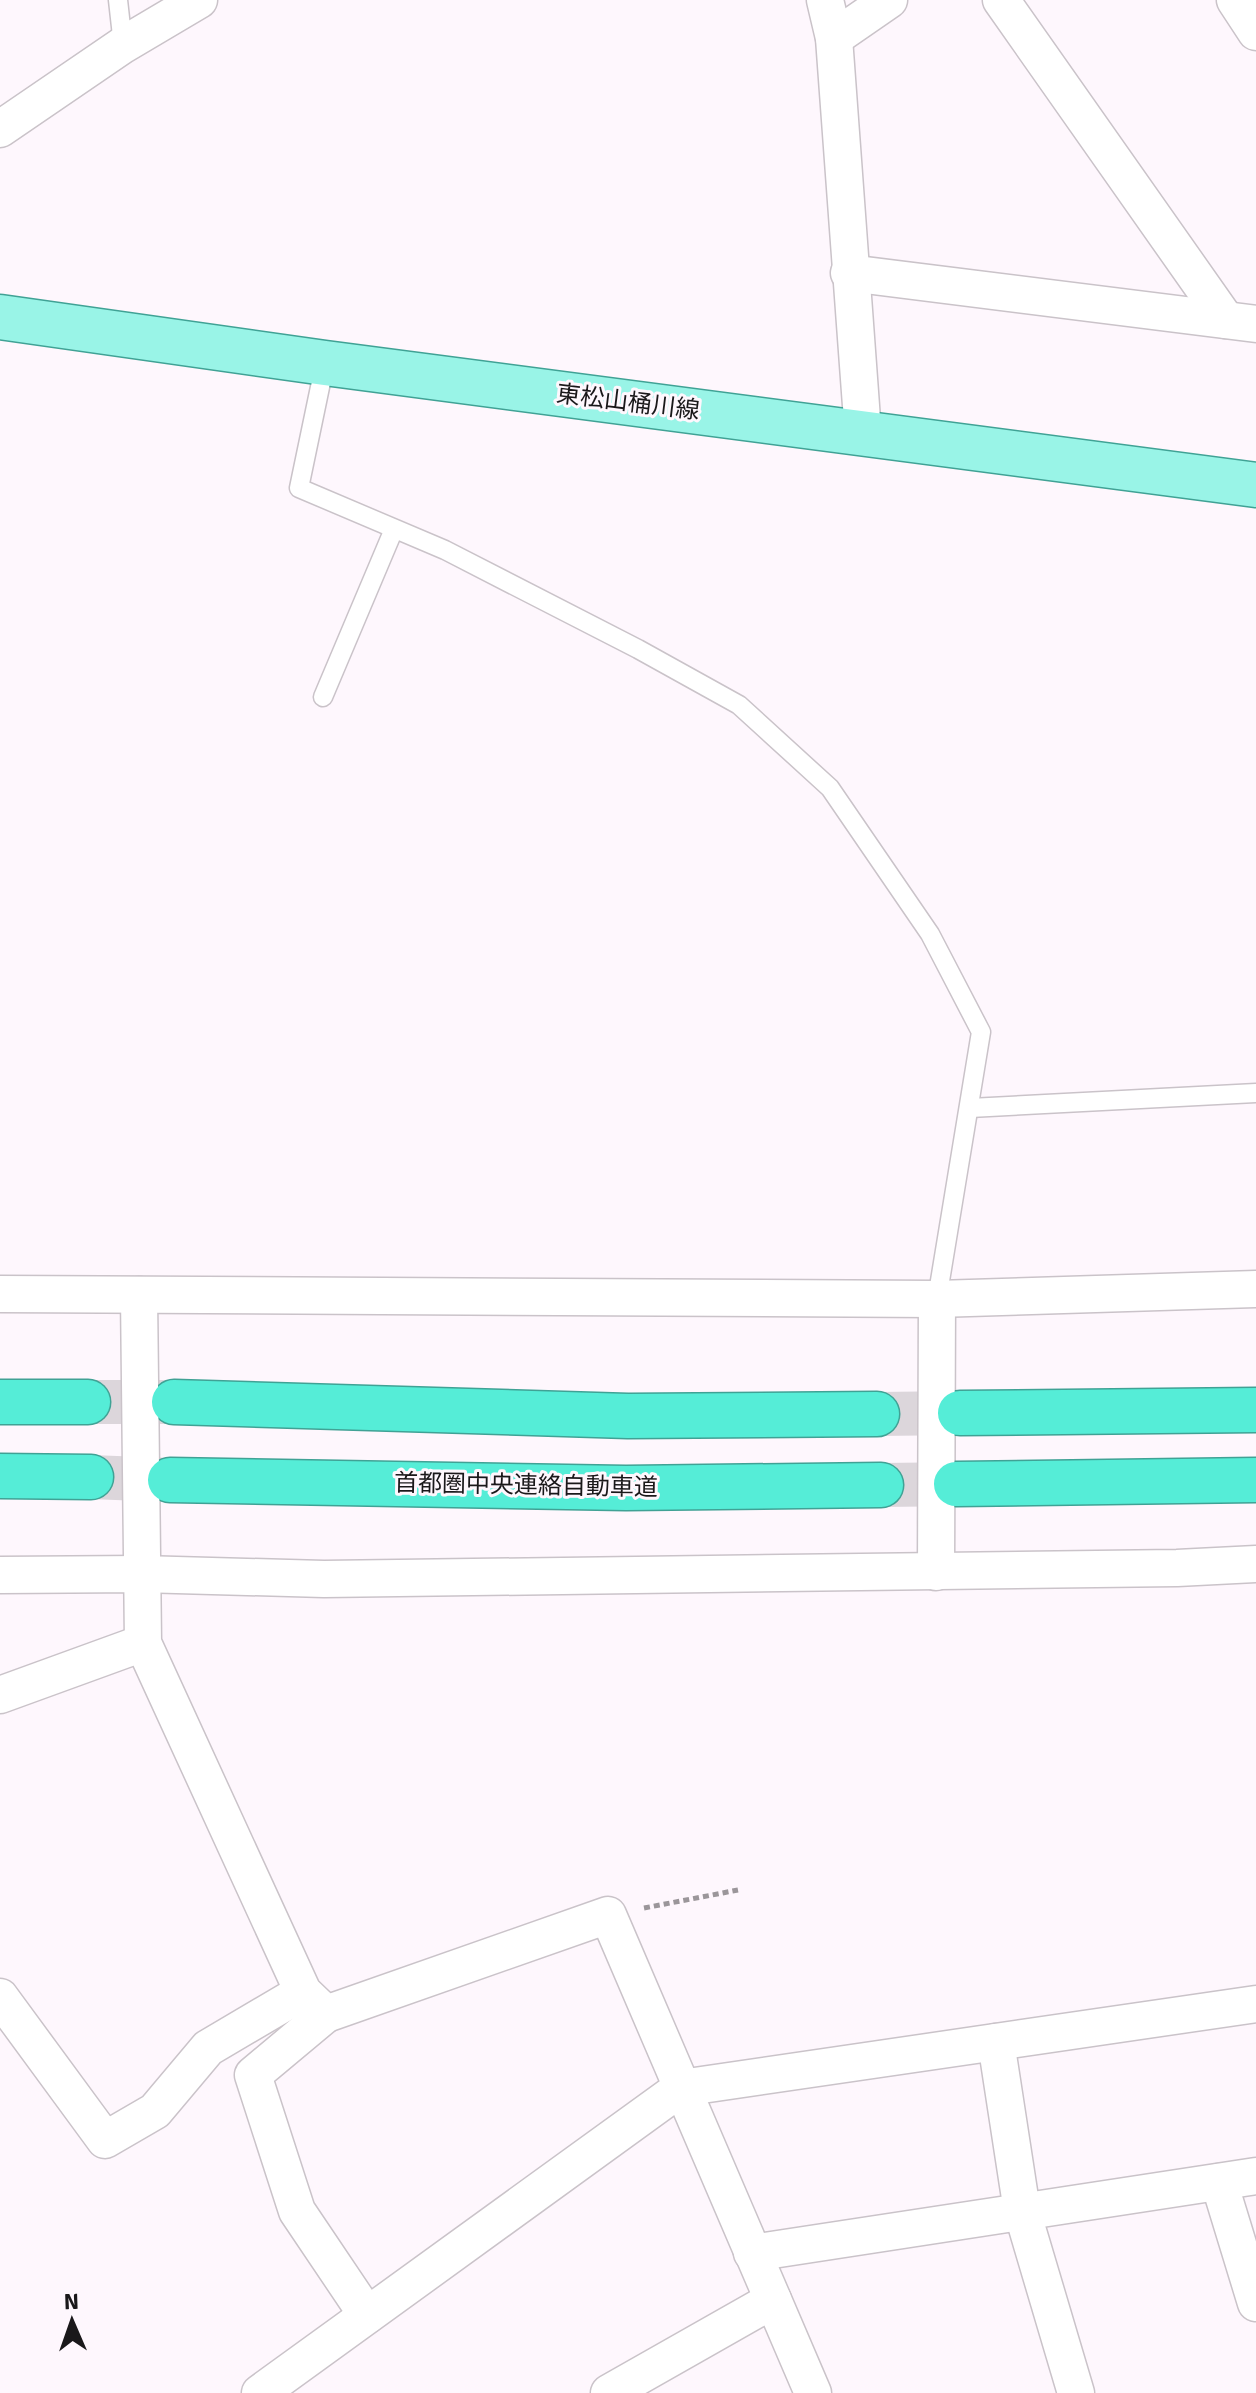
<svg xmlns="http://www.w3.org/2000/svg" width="1256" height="2393" font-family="Signika,'Noto Sans JP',sans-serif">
	<rect width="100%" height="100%" fill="#fef7fd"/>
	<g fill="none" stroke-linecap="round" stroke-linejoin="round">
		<g stroke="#dcd6db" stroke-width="44" stroke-dasharray="44 22" stroke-linecap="butt">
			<polyline points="88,1402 174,1402"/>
			<polyline points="877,1414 960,1413"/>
			<polyline points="91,1477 170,1480"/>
			<polyline points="881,1485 956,1484"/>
		</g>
		<g stroke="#cac3c9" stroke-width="21">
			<g id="service">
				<polyline points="118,0 123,45"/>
				<polyline points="325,363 299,488 445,550 638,649 739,705 830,788 930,934 981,1032 937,1299"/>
				<polyline points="323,697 394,529"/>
				<polyline points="970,1108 1256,1093"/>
			</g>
		</g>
		<g stroke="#cac3c9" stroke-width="39">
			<g id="minor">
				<polyline points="825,0 834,38 863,433"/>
				<polyline points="1001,0 1226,320"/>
				<polyline points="1235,0 1256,32"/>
				<polyline points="834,38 889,0"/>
				<polyline points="0,129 123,45 199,0"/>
				<polyline points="849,273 1256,324"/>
				<polyline points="0,1294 937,1299 1256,1289"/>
				<polyline points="139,1295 143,1643 303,1992 326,2014 608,1915 813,2393"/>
				<polyline points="936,1572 937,1299"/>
				<polyline points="0,1575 141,1574 324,1579 1177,1568 1256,1564"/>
				<polyline points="0,1695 143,1643"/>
				<polyline points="0,1997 105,2140 155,2111 208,2048 303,1992"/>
				<polyline points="326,2014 253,2075 297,2211 367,2315"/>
				<polyline points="996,2042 1022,2211 1076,2393"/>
				<polyline points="1219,2182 1256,2303"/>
				<polyline points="752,2253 1256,2176"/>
				<polyline points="260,2393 681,2088 1256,2004"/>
				<polyline points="609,2393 773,2300"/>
			</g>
		</g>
		<g stroke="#40a295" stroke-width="47">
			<polyline id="primary" points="0,317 325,363 1256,485"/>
		</g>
		<g stroke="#40a295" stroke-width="47">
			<g id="motorway">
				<polyline points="0,1402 88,1402"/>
				<polyline points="174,1402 628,1416 877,1414"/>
				<polyline points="960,1413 1256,1410"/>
				<polyline points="0,1476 91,1477"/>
				<polyline points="170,1480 626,1488 881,1485"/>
				<polyline points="956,1484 1256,1480"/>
			</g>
		</g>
		<polyline stroke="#9b969a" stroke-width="5" stroke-dasharray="6 4" stroke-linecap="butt" points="644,1908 738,1890"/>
		<use href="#service" stroke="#fff" stroke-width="18"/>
		<use href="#minor" stroke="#fff" stroke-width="36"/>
		<use href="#primary" stroke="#99f4e7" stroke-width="44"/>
		<use href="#motorway" stroke="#55edd7" stroke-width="44"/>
	</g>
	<g text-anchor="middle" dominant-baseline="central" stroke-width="6" stroke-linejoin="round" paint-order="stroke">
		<g font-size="24" fill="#1a181a" stroke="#fef7fd">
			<text transform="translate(628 402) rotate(7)">東松山桶川線</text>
			<text transform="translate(526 1485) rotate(1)">首都圏中央連絡自動車道</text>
		</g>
	</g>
	<g transform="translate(72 2321) rotate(358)" stroke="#fef7fd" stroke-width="6" paint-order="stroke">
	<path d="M0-6L14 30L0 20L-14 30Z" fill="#1a181a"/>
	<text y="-12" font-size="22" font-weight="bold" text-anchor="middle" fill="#1a181a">N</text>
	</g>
</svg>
